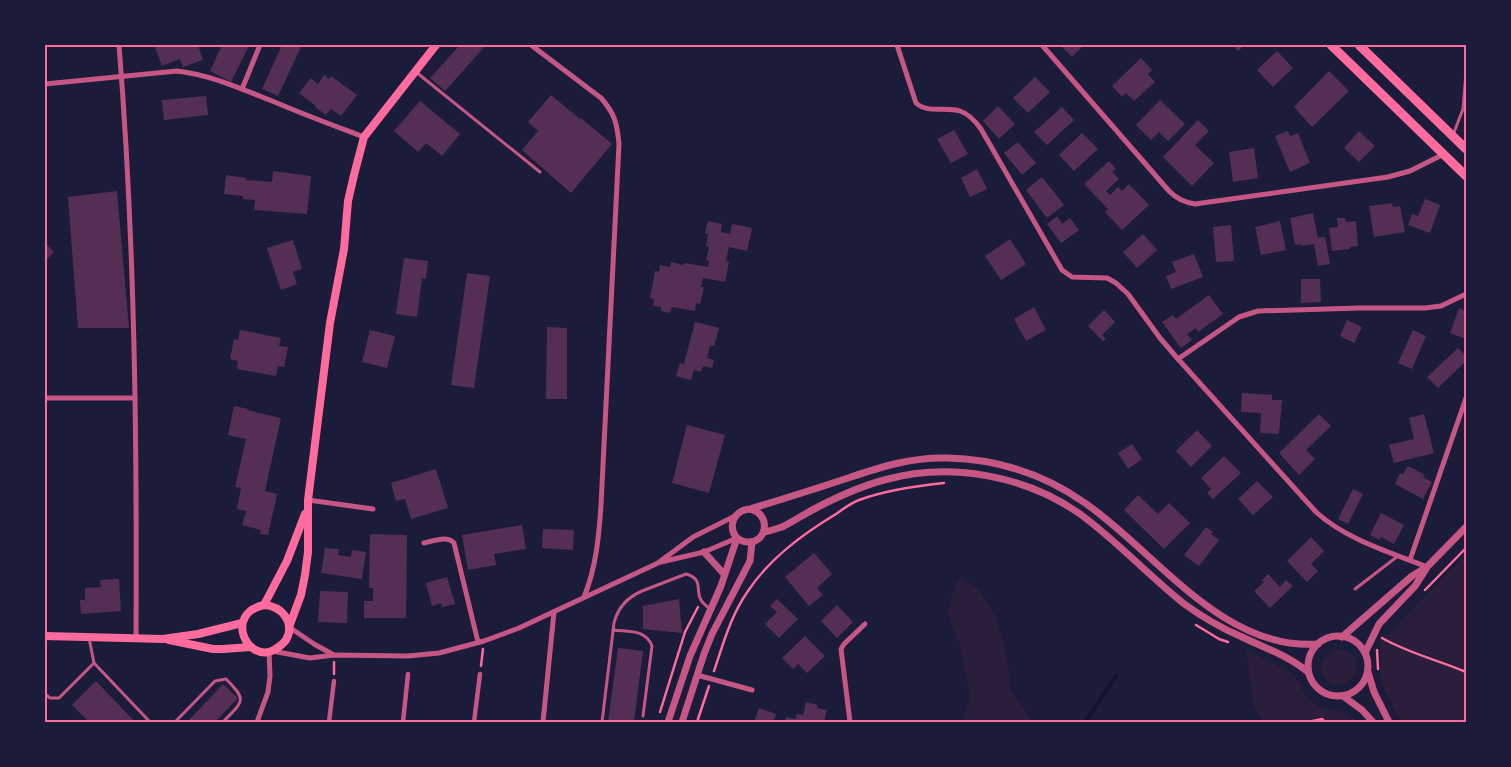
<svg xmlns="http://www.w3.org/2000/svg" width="1511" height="767" font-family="'Source Sans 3',sans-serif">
	<rect width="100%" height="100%" fill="#1b1b3a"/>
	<g fill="#2a1e3b">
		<polygon points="1466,555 1466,670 1429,655 1400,646 1385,638"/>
		<polygon points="958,578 977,587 997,619 1007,657 1011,690 1033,722 961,722 970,698 960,646 947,612"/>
		<path d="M1383,640C1409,654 1439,661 1466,673V722H1401L1383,687L1381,680L1380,648Z"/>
		<circle cx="1339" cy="667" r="18"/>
		<polygon points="1246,650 1290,672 1298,681 1307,698 1318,706 1344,712 1359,722 1327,722 1325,718 1321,717 1300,722 1264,722 1254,708"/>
	</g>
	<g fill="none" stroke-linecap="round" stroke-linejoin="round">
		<polyline stroke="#12122b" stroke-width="4" points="1085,722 1116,676"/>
	</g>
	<g fill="#542f53">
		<polygon points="160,45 198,45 203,60 183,67 180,59 162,66 155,47"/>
		<polygon points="222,45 249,46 231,82 210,71"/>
		<polygon points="282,45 302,45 278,96 262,89"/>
		<polygon points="460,45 485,46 445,91 430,78"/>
		<polygon points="1060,45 1084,45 1072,57"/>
		<polygon points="1233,45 1245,45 1238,51"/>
		<polygon points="1277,51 1293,68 1273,87 1257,70"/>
		<polygon points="1141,58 1152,70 1148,74 1155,82 1134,101 1126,93 1122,97 1112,86"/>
		<polygon points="1329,71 1349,91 1312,127 1294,107"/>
		<polygon points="324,75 329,79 331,76 357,95 341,116 331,109 326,115 315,107 316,106 299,93 311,78 318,84"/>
		<polygon points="1035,77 1050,92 1028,113 1013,98"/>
		<polygon points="551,95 580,119 581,118 612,144 571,193 522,150 538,131 528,122"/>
		<polygon points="206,96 208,115 164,120 162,100"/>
		<polygon points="1160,100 1185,124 1168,141 1159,132 1151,140 1136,125"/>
		<polygon points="420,101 460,134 442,156 426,143 418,152 394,131"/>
		<polygon points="998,106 1015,124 999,139 983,121"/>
		<polygon points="1062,107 1074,120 1047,145 1034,132"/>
		<polygon points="1198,120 1209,131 1195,145 1214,163 1192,186 1163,157"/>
		<polygon points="954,130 968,154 951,163 937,139"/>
		<polygon points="1288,131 1290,136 1298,133 1310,163 1290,172 1275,136"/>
		<polygon points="1359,131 1375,146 1359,162 1344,148"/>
		<polygon points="1082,133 1098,149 1074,171 1059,155"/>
		<polygon points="1018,142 1036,163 1022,175 1004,153"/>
		<polygon points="1254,148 1258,178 1233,182 1229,152"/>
		<polygon points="1109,161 1116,169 1112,172 1119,179 1106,191 1110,195 1118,187 1122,191 1129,184 1149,205 1122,230 1105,212 1108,209 1084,184"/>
		<polygon points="977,169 987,189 970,197 961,178"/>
		<polygon points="273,171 311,176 307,214 254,210 255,200 243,199 243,196 224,194 226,175 246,178 246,180 272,182"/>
		<polygon points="1042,177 1064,205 1047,218 1026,190"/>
		<polygon points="117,191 129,328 78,328 68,197"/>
		<polygon points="1425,199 1440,205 1430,233 1408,225 1412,214 1418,216"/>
		<polygon points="1392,203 1393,207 1400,206 1405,232 1374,237 1369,206"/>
		<polygon points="1313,213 1318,238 1325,237 1330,264 1318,266 1314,244 1301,246 1301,244 1295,245 1290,218"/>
		<polygon points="1057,216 1062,224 1070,218 1079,230 1061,243 1047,224"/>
		<polygon points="1337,218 1345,218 1346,222 1356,221 1358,246 1350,247 1350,249 1332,251 1329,228 1338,227"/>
		<polygon points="708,221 722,224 721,232 730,234 732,224 752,228 747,251 729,247 726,261 729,262 725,282 703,278 701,287 704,287 700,304 696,303 695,311 672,307 670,313 661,311 661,307 653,306 654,299 650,298 655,271 659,272 660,265 670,267 671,262 683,265 684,263 708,267 709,261 706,260 709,247 706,246 708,234 705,233"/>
		<polygon points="1280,221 1286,250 1261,255 1255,227"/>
		<polygon points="1231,225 1234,261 1216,262 1213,227"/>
		<polygon points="1143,234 1157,250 1137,268 1123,252"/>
		<polygon points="1010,239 1026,264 1001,280 985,256"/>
		<polygon points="293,240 302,269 293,272 297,284 281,290 267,248"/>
		<polygon points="45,243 54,252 45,261"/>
		<polygon points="1194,254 1203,277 1171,289 1166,276 1176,272 1172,262"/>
		<polygon points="404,258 428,261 426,279 422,278 417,317 396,314"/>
		<polygon points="467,273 490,276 474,388 451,385"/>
		<polygon points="1301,279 1320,279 1321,302 1301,303"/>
		<polygon points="1209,295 1223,314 1198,332 1196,328 1187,334 1192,340 1181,348 1162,322 1173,315 1176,319"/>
		<polygon points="1034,307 1046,330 1026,341 1014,319"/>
		<polygon points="1459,308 1466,311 1466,339 1450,333"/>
		<polygon points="1104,310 1115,322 1102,335 1106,339 1103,341 1088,326"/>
		<polygon points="1347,320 1362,327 1354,343 1340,336"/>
		<polygon points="695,322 719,328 714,346 710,346 707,358 714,360 712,368 703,366 701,372 694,370 691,380 676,376 680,363 684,364"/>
		<polygon points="547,327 567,328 567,399 546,399"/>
		<polygon points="240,330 281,338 279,346 288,347 284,367 278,366 276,376 237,369 238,361 230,359 234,339 238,340"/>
		<polygon points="370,330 395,336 387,368 362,362"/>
		<polygon points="1413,330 1426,336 1412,369 1398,363"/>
		<polygon points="1458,348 1466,356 1466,361 1438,388 1427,377"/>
		<polygon points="1242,393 1272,395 1272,400 1282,400 1279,434 1260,433 1261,413 1241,412"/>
		<polygon points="234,406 248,409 247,410 281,418 265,491 277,494 268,535 260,534 261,530 242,525 246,511 237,509 241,488 235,487 246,439 228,435"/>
		<polygon points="1319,414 1331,426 1306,450 1315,459 1299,475 1279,453"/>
		<polygon points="1424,414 1434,453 1394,463 1389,445 1414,439 1409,418"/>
		<polygon points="687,425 725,435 709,493 672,483"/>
		<polygon points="1197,430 1212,446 1191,467 1176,451"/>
		<polygon points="1132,444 1142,459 1128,469 1118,453"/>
		<polygon points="1224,456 1241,473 1213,499 1207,493 1211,489 1201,478"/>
		<polygon points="1408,466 1425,475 1423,477 1432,482 1423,499 1395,484 1400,473 1403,474"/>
		<polygon points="436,469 448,508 411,519 405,499 396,501 391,483"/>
		<polygon points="1257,481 1273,497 1253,515 1238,499"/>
		<polygon points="1353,489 1363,494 1348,524 1338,519"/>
		<polygon points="1138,495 1158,514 1169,503 1190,523 1164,549 1124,510"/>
		<polygon points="1381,513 1404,525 1394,544 1381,537 1380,540 1370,535"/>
		<polygon points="522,525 526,549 494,554 496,565 468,570 462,535"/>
		<polygon points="1206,527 1213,532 1211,534 1219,540 1199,566 1184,555"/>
		<polygon points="543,529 574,530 573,550 542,548"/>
		<polygon points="370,534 407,535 406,618 364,618 364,601 373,601 373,588 369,588"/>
		<polygon points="1311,537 1324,551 1311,564 1318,571 1307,582 1287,561"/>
		<polygon points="325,548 339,549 338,555 351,557 352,550 366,552 362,579 321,573"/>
		<polygon points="814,553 832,574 817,588 823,595 809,606 785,577"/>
		<polygon points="1268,574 1280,587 1286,580 1293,586 1270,608 1254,591 1264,582 1262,580"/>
		<polygon points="447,577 455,604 442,607 441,603 432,606 426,583"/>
		<polygon points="119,579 121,611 81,614 80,600 85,600 85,588 101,587 100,580"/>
		<polygon points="320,591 348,592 347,623 318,622"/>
		<polygon points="679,599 682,633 643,629 643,606"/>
		<polygon points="777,599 798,619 779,638 765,624 777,612 770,606"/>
		<polygon points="837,605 853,622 837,638 821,621"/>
		<polygon points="805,636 825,656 807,673 798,664 793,669 782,658"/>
		<polygon points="618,648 643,651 634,722 608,722"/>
		<polygon points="96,681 135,722 89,722 72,705"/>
		<polygon points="223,684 238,698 215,722 187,722"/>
		<polygon points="806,702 818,705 817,708 827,710 824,722 785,722 786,717 796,719 797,714 803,715"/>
		<polygon points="759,708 776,714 773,722 754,722"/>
	</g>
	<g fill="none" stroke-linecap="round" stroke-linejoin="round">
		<g stroke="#ff6b9d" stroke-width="2.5">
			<polyline points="1425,590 1466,548"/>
			<polyline points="1196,625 1219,639 1228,642"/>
			<path d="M1382,638C1408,653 1438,660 1466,672"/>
			<polyline points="1377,650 1378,669"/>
			<polyline points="481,666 483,649"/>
			<path d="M714,671C723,644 731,615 748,591C770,558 803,534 836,514C843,509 851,503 859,500C886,490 915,486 944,483"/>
			<polyline points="334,674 334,662"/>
			<polyline points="660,712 685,632 698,607"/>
			<polyline points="697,722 709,686"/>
			<polyline points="1308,722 1322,719 1325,722"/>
		</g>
		<g stroke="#c65784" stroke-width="3">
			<polyline points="416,72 540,172"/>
			<polyline points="1453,135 1463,109 1466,73"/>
			<polyline points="1355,589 1398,556"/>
			<path d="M613,630C628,632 646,629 652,646L643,716"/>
			<polyline points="89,638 94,663 150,722"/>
			<polyline points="45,694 50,698 59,698 94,663"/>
			<path d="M175,722L215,681L226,679C248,701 243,701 223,722"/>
			<path d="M602,722L614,623C618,607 628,597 642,591L686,574C704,579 695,590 701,600C703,604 707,606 710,609"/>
		</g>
		<g stroke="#c65784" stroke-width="4.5">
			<polyline points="329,722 334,681"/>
			<polyline points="403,722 408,674"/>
			<polyline points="474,722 480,674"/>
		</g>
		<g stroke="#c65784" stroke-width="5">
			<path d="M119,45C135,243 137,441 136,639"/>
			<path d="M531,45L601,98C615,114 617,123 619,144L601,505C599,536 596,568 584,597"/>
			<path d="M897,45L916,103C928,114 945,106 960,111C969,114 976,122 981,129L1062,270L1072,277L1107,278L1116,283L1128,294L1160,338L1178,359L1316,512C1347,540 1389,552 1427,567"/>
			<path d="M1042,45L1169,191C1177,199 1184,202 1195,204L1388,177L1410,171L1444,154"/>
			<path d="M45,84L177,71C212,75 244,90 277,103C305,115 335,126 364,137"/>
			<polyline points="242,89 260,45"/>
			<polyline points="1178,359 1239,317 1258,311 1360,308 1425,308 1441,306 1466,294"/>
			<polyline points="45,398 135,398"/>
			<polyline points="308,500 373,509"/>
			<path d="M424,543C434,541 447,535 454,543L478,642"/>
			<polyline points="1410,560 1466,398"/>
			<polyline points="661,562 704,552 737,538"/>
			<polyline points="289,627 314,644 334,655"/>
			<polyline points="272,651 310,658 334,655 408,656 439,653 484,641 519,628 658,563 693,537 735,516"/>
			<polyline points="697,675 752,690"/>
			<polyline points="257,722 268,692 270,676 269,652"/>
			<polyline points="543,722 554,612"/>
			<polyline points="850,722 841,649 844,644 865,624"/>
		</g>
		<g stroke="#c65784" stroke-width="7">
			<path d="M750,509C772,514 767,544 747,542C726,540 728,510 750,509C783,499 815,489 848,478C881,467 911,457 947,458C997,459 1044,474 1085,503C1156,552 1222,651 1318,644"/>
			<path d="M764,532C770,531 776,529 782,527C794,521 806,513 818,507C841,495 864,485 888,479C952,462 1026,476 1080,514C1117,541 1148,575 1183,603C1202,617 1221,628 1242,637C1265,648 1289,656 1308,672"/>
			<polyline points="704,552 724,574"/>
			<circle cx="1338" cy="666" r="30"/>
			<polyline points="1342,637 1412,576 1427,567 1466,527"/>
			<polyline points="1365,653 1379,624 1415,586 1426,569"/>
			<polyline points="1368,672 1374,692 1389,722"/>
			<polyline points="1343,696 1362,710 1373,722"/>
			<polyline points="668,722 690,656 721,586 737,538"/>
			<polyline points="682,722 704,654 712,634 750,561 752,542"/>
		</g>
		<g stroke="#ff6b9d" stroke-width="8">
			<path d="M264,605C281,606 296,622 286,640C283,644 279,647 274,650C248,664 223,614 264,605Z"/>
			<polyline points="264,605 287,561 305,514"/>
			<polyline points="289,627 301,595 305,575 308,552 308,500 330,323 344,249 348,201 354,175 364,137 436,45"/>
			<polyline points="45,636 163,639 198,634 242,623"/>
			<polyline points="169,640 213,649 223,649 251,647"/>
		</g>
		<g stroke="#ff6b9d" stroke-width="9">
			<polyline points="1331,45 1466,176"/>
			<polyline points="1359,45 1466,149"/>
		</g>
	</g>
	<rect width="1511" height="767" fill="none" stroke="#1b1b3a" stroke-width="92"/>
	<rect x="46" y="46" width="1419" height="675" fill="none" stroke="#ff6b9d" stroke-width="2"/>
</svg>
